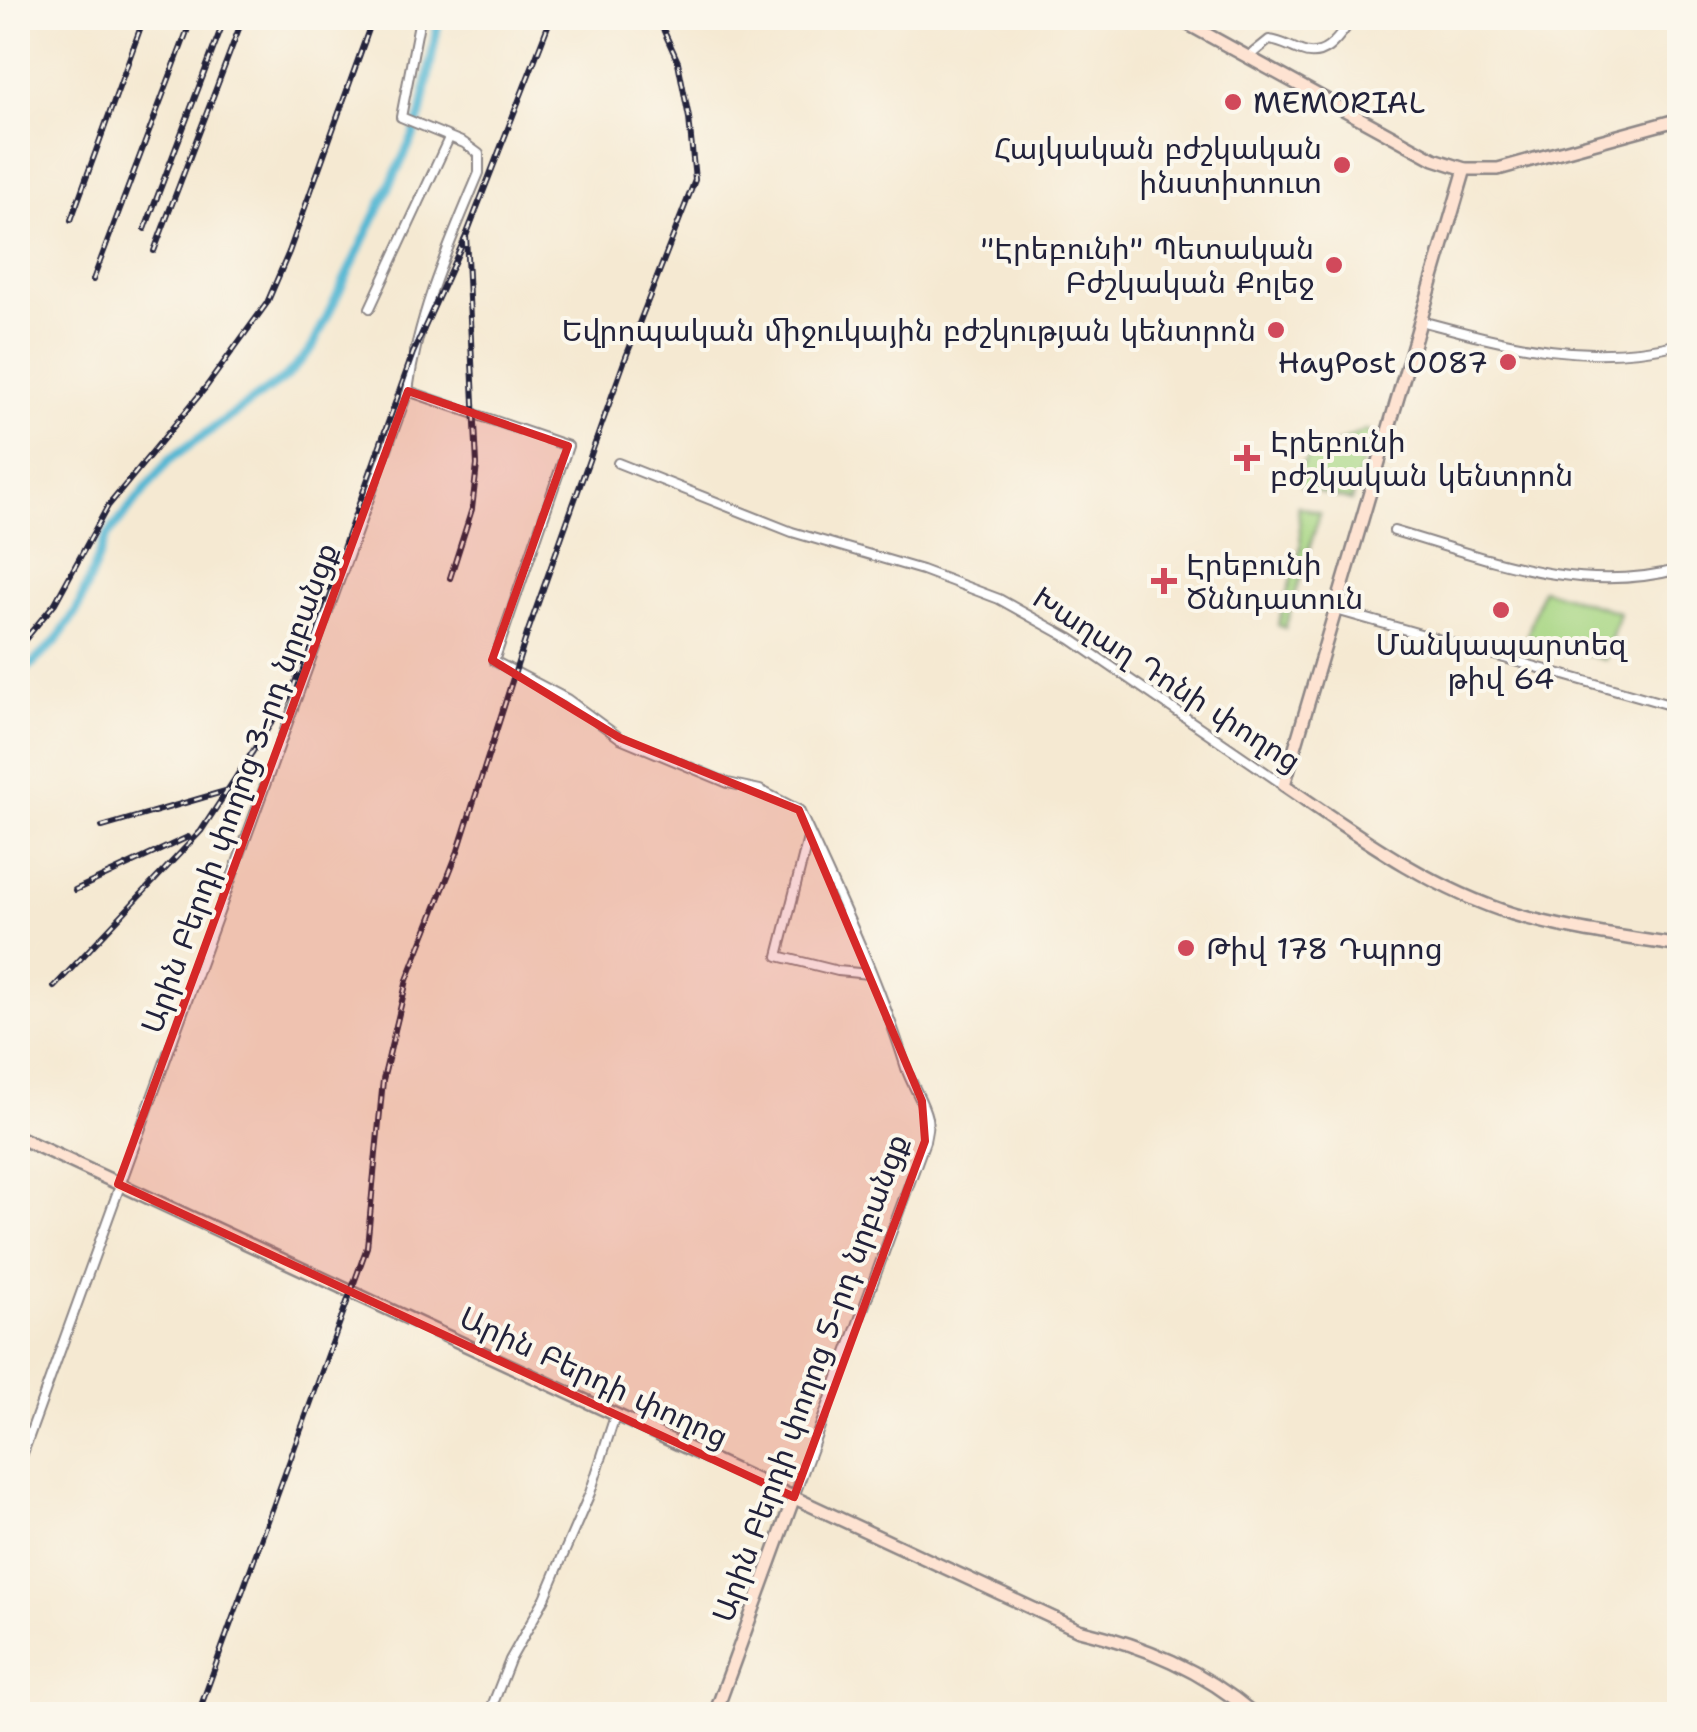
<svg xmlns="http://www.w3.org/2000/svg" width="1697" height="1732" font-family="'Shantell Sans','Noto Sans Armenian',sans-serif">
	<rect width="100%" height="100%" fill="#fbf7ec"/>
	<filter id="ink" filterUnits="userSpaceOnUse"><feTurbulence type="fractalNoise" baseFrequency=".01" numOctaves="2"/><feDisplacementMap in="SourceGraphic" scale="20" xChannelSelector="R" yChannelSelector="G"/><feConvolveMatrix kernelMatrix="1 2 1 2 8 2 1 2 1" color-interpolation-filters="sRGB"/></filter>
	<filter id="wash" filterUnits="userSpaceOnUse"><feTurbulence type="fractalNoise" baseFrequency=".0048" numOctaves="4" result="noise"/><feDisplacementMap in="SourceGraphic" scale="40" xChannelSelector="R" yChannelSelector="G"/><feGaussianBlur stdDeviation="2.25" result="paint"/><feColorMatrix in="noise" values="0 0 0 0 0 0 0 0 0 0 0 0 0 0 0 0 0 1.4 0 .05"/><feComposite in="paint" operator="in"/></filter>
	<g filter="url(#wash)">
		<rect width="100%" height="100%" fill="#f5e9d2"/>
		<g fill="#a7d683" stroke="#647c5f" stroke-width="2.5">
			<polygon points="1366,430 1371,434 1351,501 1302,487 1297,471 1309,456"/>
			<polygon points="1298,506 1320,513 1285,628 1278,625 1301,545"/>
			<polygon points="1542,589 1619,612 1605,660 1527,637"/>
		</g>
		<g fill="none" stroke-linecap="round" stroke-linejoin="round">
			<polyline stroke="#54b7d3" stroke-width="9" points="18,677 56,641 77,610 107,536 169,460 287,376 312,348 412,139 421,115 439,18"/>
		</g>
	</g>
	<g filter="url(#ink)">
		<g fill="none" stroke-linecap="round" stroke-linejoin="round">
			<g stroke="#8c8686" stroke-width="12">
				<g id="street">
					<path d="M1248,57L1269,40C1281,41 1290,47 1301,51C1326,61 1340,35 1353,18"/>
					<polyline points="370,308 449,138"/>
					<path d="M1421,321C1511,345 1585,366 1680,344"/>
					<path d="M408,391L568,446L494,661L567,699L620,738L728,783L760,790L799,810C838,894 879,980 906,1068C912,1086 923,1100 927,1118C929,1126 926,1133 925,1141L794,1497"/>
					<polyline points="618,463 792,532 922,570 999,599 1071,639 1284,785"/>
					<path d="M1394,531C1490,559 1579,596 1680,569"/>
					<polyline points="1336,610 1680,708"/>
					<polyline points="809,834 778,956 838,971 869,974"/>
					<path d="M18,1467L408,391C418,313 449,245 479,173V154L464,143L401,117L420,18"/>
					<polyline points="489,1714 510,1660 545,1598 561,1560 590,1493 615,1416"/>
				</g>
			</g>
			<g stroke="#8c8686" stroke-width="16">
				<g id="secondary">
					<polyline points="1177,18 1434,159 1465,169 1498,169 1680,119"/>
					<path d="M1465,169L1284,785C1356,834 1429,888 1513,914C1567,930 1623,937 1680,946"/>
					<path d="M18,1137L1079,1630C1146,1646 1202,1670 1254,1714"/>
					<polyline points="715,1714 794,1497"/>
				</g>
			</g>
			<use href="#street" stroke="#fff" stroke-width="8"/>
			<use href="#secondary" stroke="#fee3d2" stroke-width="11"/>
			<g stroke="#22223b" stroke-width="6">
				<g id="rail">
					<polyline points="71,220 144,18"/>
					<polyline points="145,229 225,18"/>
					<polyline points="154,251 243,18"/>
					<polyline points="93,280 192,18"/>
					<polyline points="450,578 472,509 477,465 466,236 551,18"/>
					<polyline points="18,648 55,603 108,506 206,387 267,303 289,252 373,18"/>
					<polyline points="102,827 229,790"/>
					<polyline points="75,890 188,837"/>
					<polyline points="54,987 201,831 292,691 413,353 466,236"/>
					<polyline points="198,1714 367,1247 383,1080 407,980 458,851 528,631 624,362 695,180 689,118 678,62 658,18"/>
				</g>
			</g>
			<use href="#rail" stroke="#fbf7ec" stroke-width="2.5" stroke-dasharray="8" stroke-linecap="butt"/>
		</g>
	</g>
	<path fill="#d62828" fill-opacity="0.2" stroke="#d62828" stroke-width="8" stroke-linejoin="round" d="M408,391L568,446L492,660L620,738L799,810L922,1101L925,1141L794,1497L118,1184Z"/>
	<g fill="#d1495b" stroke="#fbf7ec" stroke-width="4">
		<circle cx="1233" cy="102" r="10"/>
		<circle cx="1342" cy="165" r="10"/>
		<circle cx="1334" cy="265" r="10"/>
		<circle cx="1276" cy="330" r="10"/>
		<circle cx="1508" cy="362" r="10"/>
		<path d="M1242 443h10v10h10v10h-10v10h-10v-10h-10v-10h10z"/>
		<path d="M1159 566h10v10h10v10h-10v10h-10v-10h-10v-10h10z"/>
		<circle cx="1501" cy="610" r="10"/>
		<circle cx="1186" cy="948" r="10"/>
	</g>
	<g text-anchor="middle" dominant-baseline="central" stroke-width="8" stroke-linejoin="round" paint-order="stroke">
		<g font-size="30" fill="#22223b" stroke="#fbf7ec" text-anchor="start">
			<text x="1253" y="102">MEMORIAL</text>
			<text x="1322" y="148" text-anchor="end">Հայկական բժշկական<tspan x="1322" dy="34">ինստիտուտ</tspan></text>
			<text x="1314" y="248" text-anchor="end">"Էրեբունի" Պետական<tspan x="1314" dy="34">Բժշկական Քոլեջ</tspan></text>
			<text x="1256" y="330" text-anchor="end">Եվրոպական միջուկային բժշկության կենտրոն</text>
			<text x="1488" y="362" text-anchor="end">HayPost 0087</text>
			<text x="1270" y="441">Էրեբունի<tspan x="1270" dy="34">բժշկական կենտրոն</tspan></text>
			<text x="1186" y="564">Էրեբունի<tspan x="1186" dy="34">Ծննդատուն</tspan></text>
			<text x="1501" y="644" text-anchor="middle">Մանկապարտեզ<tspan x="1501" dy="34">թիվ 64</tspan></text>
			<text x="1206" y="948">Թիվ 178 Դպրոց</text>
		</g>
		<g font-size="30" fill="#22223b" stroke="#fbf7ec">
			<text transform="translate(1167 679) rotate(33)">Խաղաղ Դոնի փողոց</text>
			<text transform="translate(239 788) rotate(-70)">Արին Բերդի փողոց 3-րդ նրբանցք</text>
			<text transform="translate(594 1377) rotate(25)">Արին Բերդի փողոց</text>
			<text transform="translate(810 1378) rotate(-70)">Արին Բերդի փողոց 5-րդ նրբանցք</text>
		</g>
	</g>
	<rect width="1697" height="1732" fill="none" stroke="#fbf7ec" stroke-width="60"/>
</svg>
